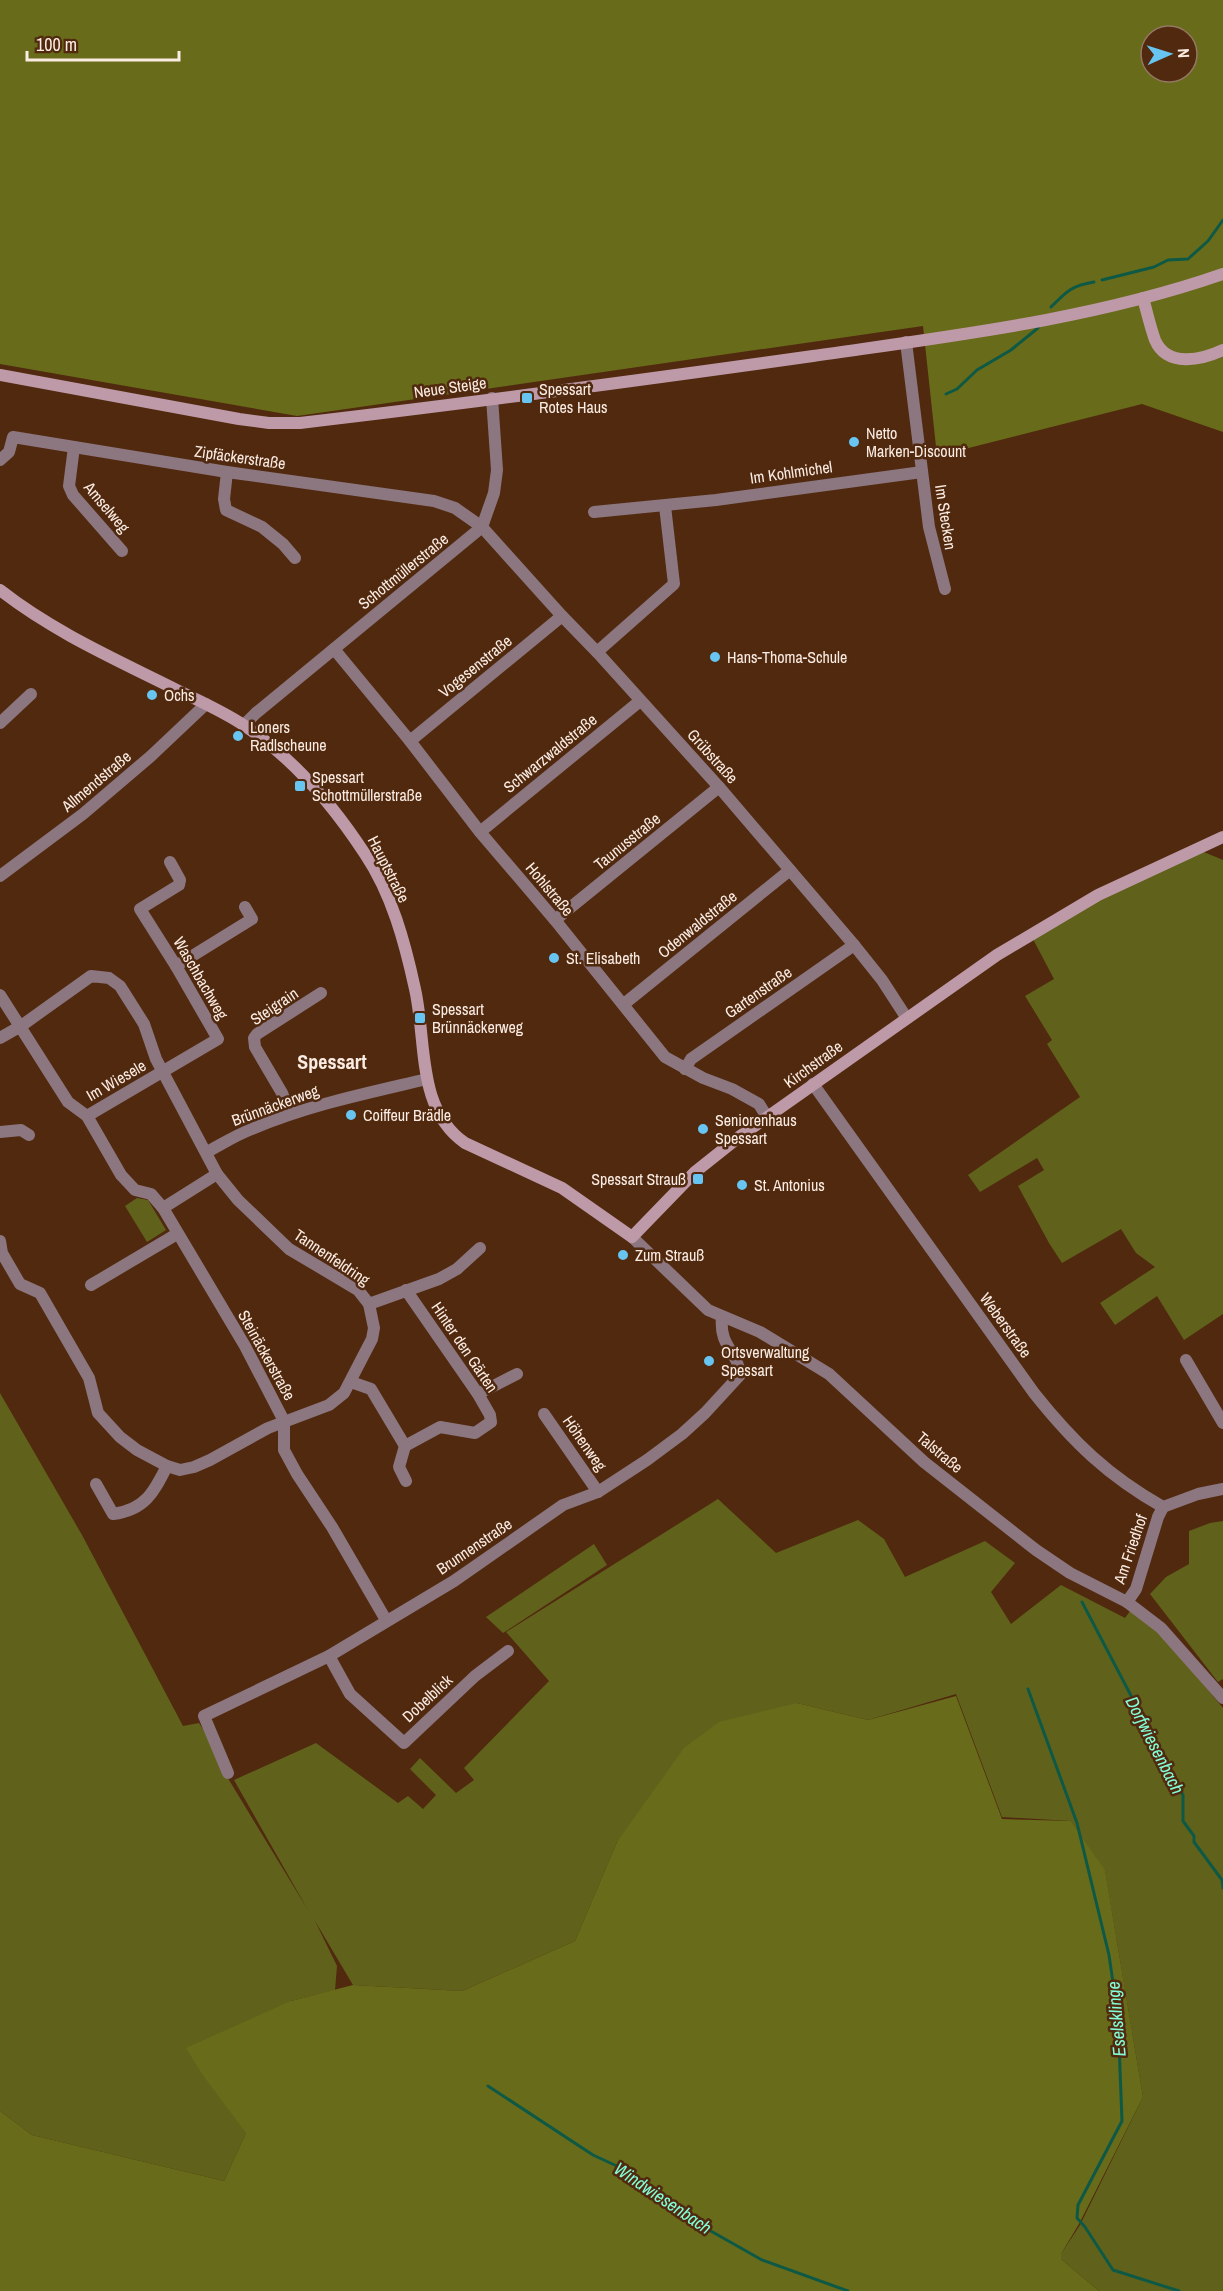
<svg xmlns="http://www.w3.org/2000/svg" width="1223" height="2291" font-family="'Archivo Narrow',sans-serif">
	<rect width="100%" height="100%" fill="#50290f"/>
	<g fill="#60621b">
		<polygon points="1199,850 1223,860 1223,1314 1184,1340 1157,1296 1115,1325 1100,1303 1155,1267 1136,1253 1121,1229 1062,1263 1049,1243 1018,1186 1044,1170 1037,1158 980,1192 968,1175 1080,1097 1047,1044 1052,1040 1025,996 1054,979 1034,941 1034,937 1087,905"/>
		<polygon points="137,1198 148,1200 166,1230 147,1242 125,1206"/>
		<polygon points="0,1393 82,1535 183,1726 199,1723 209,1738 229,1780 308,1910 234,1780 316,1743 398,1803 408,1796 423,1809 436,1795 410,1769 420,1758 456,1793 474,1780 464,1768 549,1681 506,1632 718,1499 776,1553 858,1520 884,1539 905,1577 985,1541 1015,1563 991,1592 1011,1624 1061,1585 1125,1618 1130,1611 1158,1630 1223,1708 1223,2291 1099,2291 1061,2259 1061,2254 1080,2225 1143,2097 1105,1871 1071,1821 1002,1817 956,1694 868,1720 797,1703 617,1842 575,1941 462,1991 353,1985 315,1921 337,1966 335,1990 291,2001 246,2133 224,2181 32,2135 0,2111"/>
		<polygon points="1223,1521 1223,1679 1218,1682 1150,1594 1166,1577 1189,1564 1189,1531 1210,1523"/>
		<polygon points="594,1544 607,1565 503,1633 486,1617"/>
	</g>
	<g fill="#686b19" fill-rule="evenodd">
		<path d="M0,0H1223V432L1142,404L937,456L923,326L297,416L0,364ZM1151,36H1187V72H1151Z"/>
		<polygon points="956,1696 1002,1819 1071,1821 1105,1870 1143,2097 1079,2224 1061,2254 1061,2259 1099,2291 0,2291 0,2111 32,2135 224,2181 246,2133 202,2074 186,2048 291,2001 353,1985 462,1991 575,1941 617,1842 684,1748 719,1722 797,1703 868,1720"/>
	</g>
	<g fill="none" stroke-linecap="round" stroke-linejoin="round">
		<g stroke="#0e5946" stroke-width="3">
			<polyline points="1102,280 1154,267 1168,260 1188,259 1208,241 1223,220"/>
			<path d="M1051,307C1067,291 1071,286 1094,282"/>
			<polyline points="946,394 957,389 977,370 1011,350 1038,328"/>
			<polyline points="1082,1602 1183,1795 1183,1821 1194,1836 1194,1842 1222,1880 1223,1888"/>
			<polyline points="1028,1689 1077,1823 1109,1955 1118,2017 1122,2121 1078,2205 1077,2218 1085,2227 1113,2270 1179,2291"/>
			<polyline points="488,2086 593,2155 632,2173 644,2190 666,2196 686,2217 762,2260 848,2291"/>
		</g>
		<g stroke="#8c767f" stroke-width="12">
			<polyline points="906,342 929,527 945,589"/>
			<polyline points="74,447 69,486 73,495 122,551"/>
			<polyline points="0,460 9,452 13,437 227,472 434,501 455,508 482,527 562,616 597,652 719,787 854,945 882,980 906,1017"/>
			<polyline points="227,472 224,499 226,510 262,527 283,544 295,558"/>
			<polyline points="594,512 716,500 922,472"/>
			<polyline points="334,649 410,741 480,832 555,920 665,1057 703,1078 732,1089 759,1104 767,1117"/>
			<polyline points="597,652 674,584 665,506"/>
			<polyline points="0,723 31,694"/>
			<polyline points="244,725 256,713 482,527 494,493 497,470 492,398"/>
			<polyline points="410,741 562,616"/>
			<polyline points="480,832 640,701"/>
			<polyline points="0,876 83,814 151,756 206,704"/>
			<polyline points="555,920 719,787"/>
			<polyline points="176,966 252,919 245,907"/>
			<polyline points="0,995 68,1102 87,1116 121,1175 135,1190 151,1194 163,1208 245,1346 284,1421 284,1450 297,1474 332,1527 386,1620"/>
			<polyline points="624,1004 790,870"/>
			<polyline points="0,1038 21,1026 91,976 109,978 120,986 144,1024 156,1059 217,1174 238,1200 289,1249 358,1290 369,1304 374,1328 372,1339 344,1393 329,1405 268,1428 210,1460 194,1467 180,1470 167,1466 137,1450 120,1437 98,1413 89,1378 40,1293 20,1284 2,1253 0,1241"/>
			<polyline points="685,1069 691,1059 854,945"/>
			<path d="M813,1084L1034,1393C1073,1442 1108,1476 1163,1507"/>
			<polyline points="290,1114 282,1093 255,1047 254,1038 257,1034 321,993"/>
			<polyline points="87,1116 218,1039 176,966 140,909 179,885 180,880 170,862"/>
			<polyline points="0,1132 21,1130 29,1135"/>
			<path d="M207,1152C222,1144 236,1135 252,1129C308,1105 368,1093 427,1079"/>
			<polyline points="163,1208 217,1174"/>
			<polyline points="632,1237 708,1310 760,1332 829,1374 924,1462 1036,1550 1070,1573 1127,1602 1161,1628 1223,1698"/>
			<polyline points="91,1285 177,1234"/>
			<polyline points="369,1304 439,1279 457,1269 480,1248"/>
			<polyline points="1186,1360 1223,1423"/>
			<polyline points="351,1382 371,1389 405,1446"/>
			<polyline points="478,1394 517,1374"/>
			<polyline points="544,1414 598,1492"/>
			<polyline points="405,1446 440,1427 475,1433 491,1422 490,1415 478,1394 406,1290"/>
			<polyline points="405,1446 399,1467 406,1481"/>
			<path d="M96,1484L113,1514C145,1510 154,1492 167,1466"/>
			<polyline points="1163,1507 1198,1494 1223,1489"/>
			<polyline points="1127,1602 1136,1589 1158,1517 1163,1507"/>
			<polyline points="329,1656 350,1694 404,1743 475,1676 508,1651"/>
			<path d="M228,1773L204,1716L329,1656L454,1581L563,1505L598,1492L647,1460L682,1434L705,1413L740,1375C738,1350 719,1348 722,1317"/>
		</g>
		<g stroke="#be9aa9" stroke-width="12">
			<path d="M1143,298C1147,312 1150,326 1155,340C1167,368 1202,360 1223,350"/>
			<path d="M0,375L239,419L269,423H300C471,403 642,380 813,356C951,336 1091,320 1223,274"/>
			<path d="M0,590C52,631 115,659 173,688C197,700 223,711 245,726C294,759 333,805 365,854C392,894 405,943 415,989C427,1042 416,1109 465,1143L562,1188L632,1237L695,1172L739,1137L997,955L1098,895L1223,837"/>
		</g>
	</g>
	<g fill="#68c4f0" stroke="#50290f" stroke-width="2">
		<rect x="521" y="392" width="12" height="12" rx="3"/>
		<circle cx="854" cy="442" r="6"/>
		<circle cx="715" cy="657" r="6"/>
		<circle cx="152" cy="695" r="6"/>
		<circle cx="238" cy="736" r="6"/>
		<rect x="294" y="780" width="12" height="12" rx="3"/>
		<circle cx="554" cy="958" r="6"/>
		<rect x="414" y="1012" width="12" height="12" rx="3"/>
		<circle cx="351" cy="1115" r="6"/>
		<circle cx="703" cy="1129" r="6"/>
		<rect x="692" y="1173" width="12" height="12" rx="3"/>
		<circle cx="742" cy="1185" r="6"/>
		<circle cx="623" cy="1255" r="6"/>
		<circle cx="709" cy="1361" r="6"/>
	</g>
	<g text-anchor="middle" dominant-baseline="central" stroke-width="5" stroke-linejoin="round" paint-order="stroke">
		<g font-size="16" fill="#fbece3" stroke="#50290f">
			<text transform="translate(450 387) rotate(-8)">Neue Steige</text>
			<text transform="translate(240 457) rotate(8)">Zipfäckerstraße</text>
			<text transform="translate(791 472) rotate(-8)">Im Kohlmichel</text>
			<text transform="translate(107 507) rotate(50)">Amselweg</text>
			<text transform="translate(946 517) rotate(81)">Im Stecken</text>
			<text transform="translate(403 571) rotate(-39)">Schottmüllerstraße</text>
			<text transform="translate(475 666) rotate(-39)">Vogesenstraße</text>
			<text transform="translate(550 753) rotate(-39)">Schwarzwaldstraße</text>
			<text transform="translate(713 756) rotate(48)">Grübstraße</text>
			<text transform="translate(96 781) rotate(-40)">Allmendstraße</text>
			<text transform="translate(627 841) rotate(-39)">Taunusstraße</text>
			<text transform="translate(389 869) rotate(63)">Hauptstraße</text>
			<text transform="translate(550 889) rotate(50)">Hohlstraße</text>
			<text transform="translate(697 924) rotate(-39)">Odenwaldstraße</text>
			<text transform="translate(201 978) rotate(60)">Waschbachweg</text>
			<text transform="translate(758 992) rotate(-35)">Gartenstraße</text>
			<text transform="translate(274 1006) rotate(-34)">Steigrain</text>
			<text transform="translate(813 1064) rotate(-36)">Kirchstraße</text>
			<text transform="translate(116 1080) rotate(-30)">Im Wiesele</text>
			<text transform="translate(275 1105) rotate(-20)">Brünnäckerweg</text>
			<text transform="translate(332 1257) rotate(34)">Tannenfeldring</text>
			<text transform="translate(1006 1325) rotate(54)">Weberstraße</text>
			<text transform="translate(465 1347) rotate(56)">Hinter den Gärten</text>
			<text transform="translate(267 1355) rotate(61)">Steinäckerstraße</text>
			<text transform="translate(585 1443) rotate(55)">Höhenweg</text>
			<text transform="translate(940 1452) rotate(40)">Talstraße</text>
			<text transform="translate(474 1546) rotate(-34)">Brunnenstraße</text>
			<text transform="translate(1130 1549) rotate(-71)">Am Friedhof</text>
			<text transform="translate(427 1698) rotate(-43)">Dobelblick</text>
		</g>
		<g font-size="16" fill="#fbece3" stroke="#50290f" text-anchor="start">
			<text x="539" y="389">Spessart<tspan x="539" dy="18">Rotes Haus</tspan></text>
			<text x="866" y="433">Netto<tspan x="866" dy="18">Marken-Discount</tspan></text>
			<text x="727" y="657">Hans-Thoma-Schule</text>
			<text x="164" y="695">Ochs</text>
			<text x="250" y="727">Loners<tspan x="250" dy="18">Radlscheune</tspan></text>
			<text x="312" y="777">Spessart<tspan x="312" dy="18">Schottmüllerstraße</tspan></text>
			<text x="566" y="958">St. Elisabeth</text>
			<text x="432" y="1009">Spessart<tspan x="432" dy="18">Brünnäckerweg</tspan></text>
			<text x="363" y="1115">Coiffeur Brädle</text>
			<text x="715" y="1120">Seniorenhaus<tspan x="715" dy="18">Spessart</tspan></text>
			<text x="686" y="1179" text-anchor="end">Spessart Strauß</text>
			<text x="754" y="1185">St. Antonius</text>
			<text x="635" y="1255">Zum Strauß</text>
			<text x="721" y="1352">Ortsverwaltung<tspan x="721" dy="18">Spessart</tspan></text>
		</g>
		<g font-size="18" font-style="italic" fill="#82ffd9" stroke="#50290f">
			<text transform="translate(1155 1745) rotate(63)">Dorfwiesenbach</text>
			<text transform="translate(1116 2019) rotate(-95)">Eselsklinge</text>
			<text transform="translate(663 2198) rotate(34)">Windwiesenbach</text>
		</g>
		<g font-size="20" font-weight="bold" fill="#fbece3" stroke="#50290f">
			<text x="332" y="1061">Spessart</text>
		</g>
	</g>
	<g transform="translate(1169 54) rotate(87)"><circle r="28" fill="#50290f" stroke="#947764" stroke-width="1.5"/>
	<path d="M0-4.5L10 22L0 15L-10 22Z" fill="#68c4f0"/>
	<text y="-9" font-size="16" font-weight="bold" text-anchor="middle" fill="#fbece3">N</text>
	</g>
	<path d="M27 51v9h152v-9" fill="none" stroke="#fbece3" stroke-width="3"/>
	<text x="36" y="51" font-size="18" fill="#fbece3" stroke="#50290f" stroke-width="4.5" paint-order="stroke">100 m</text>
</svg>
